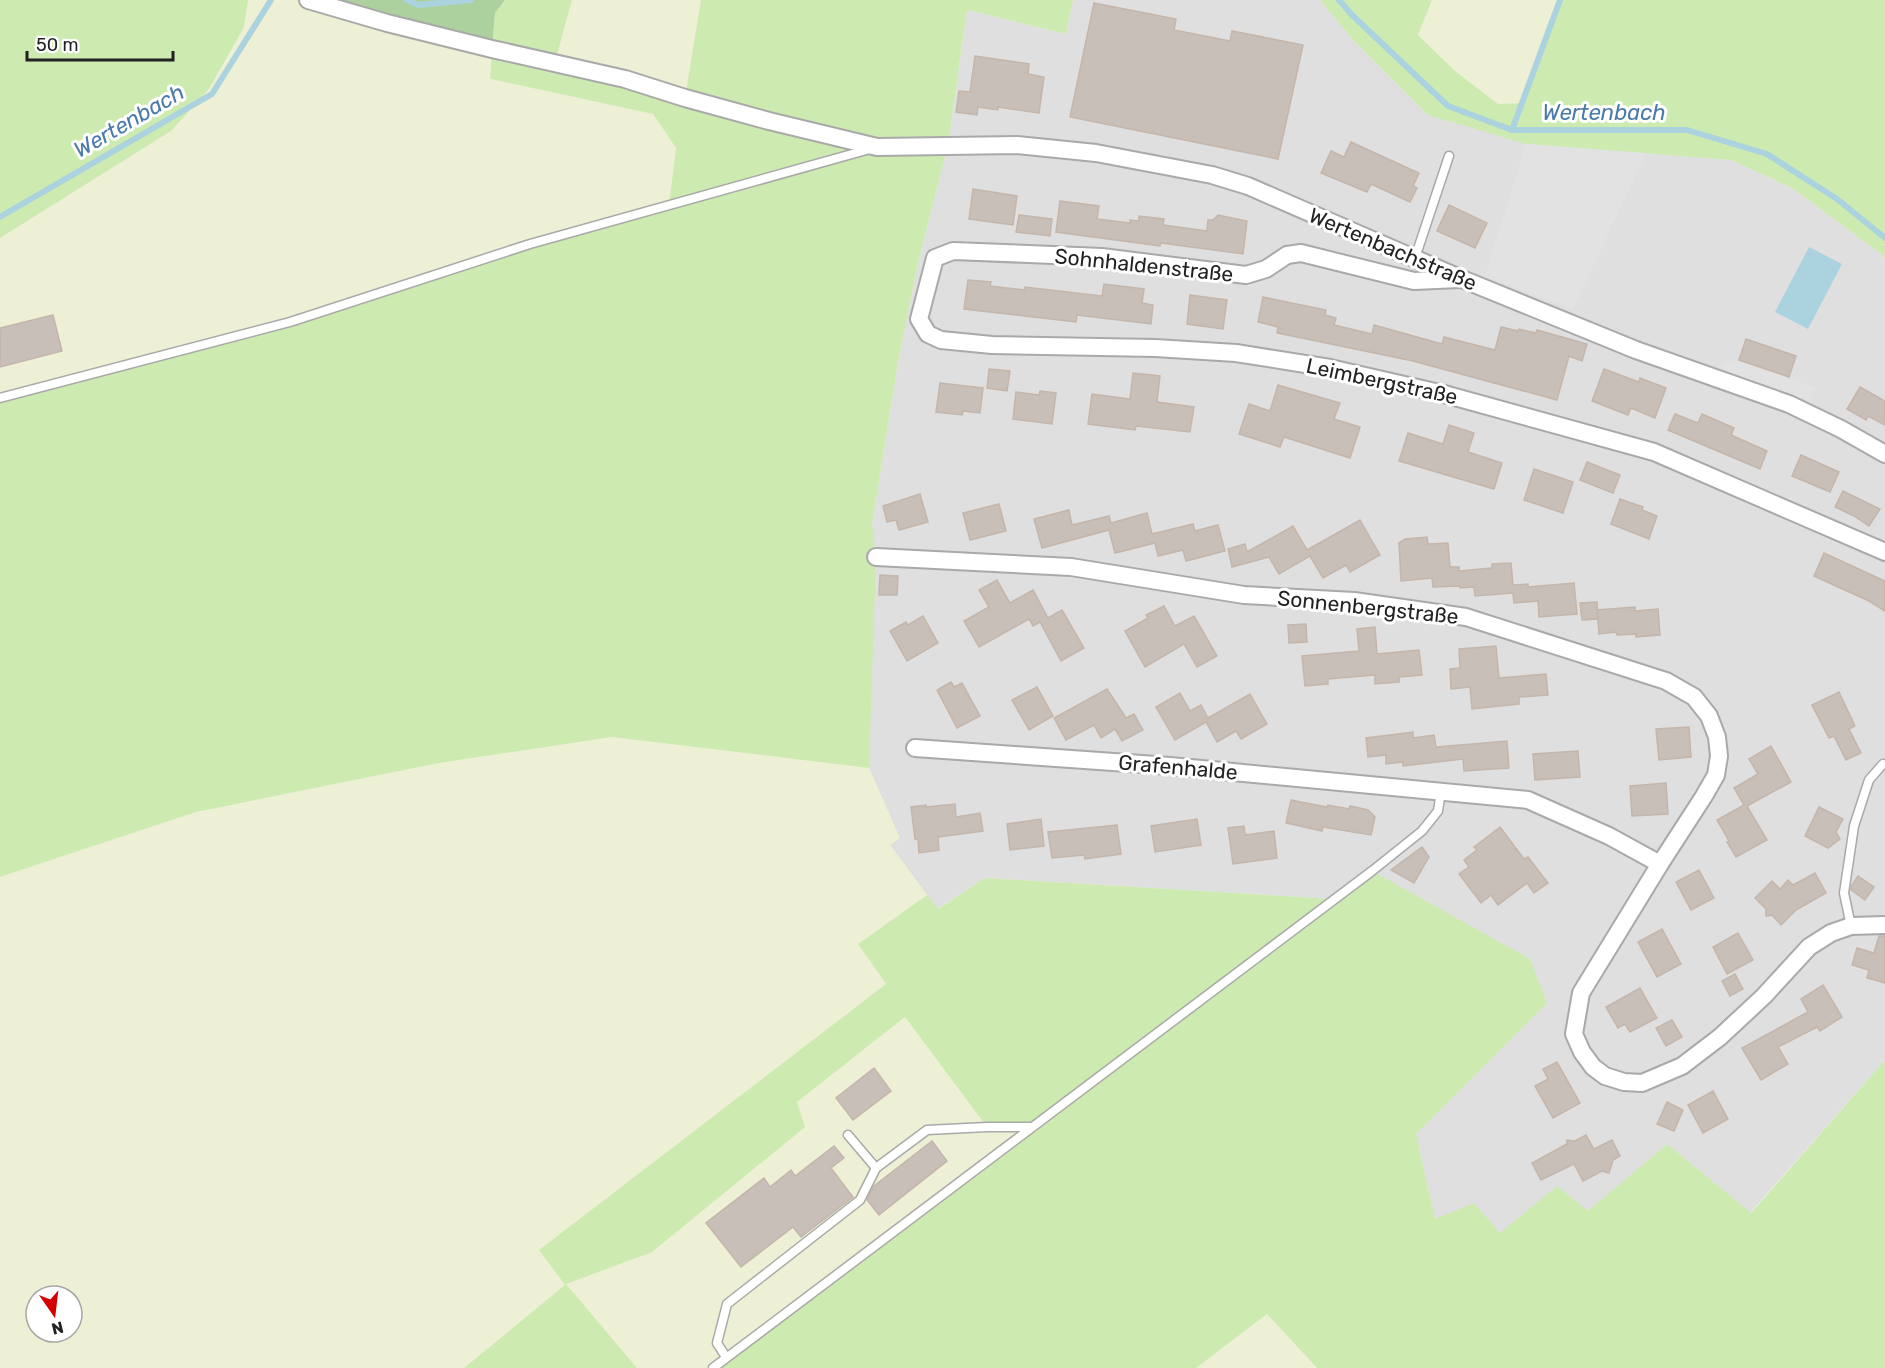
<svg xmlns="http://www.w3.org/2000/svg" width="1885" height="1368" font-family="Rubik,sans-serif">
	<rect width="100%" height="100%" fill="#f2efe9"/>
	<polygon fill="#e0dfdf" points="1073,0 1320,0 1353,40 1428,115 1646,153 1731,160 1792,188 1885,257 1885,1060 1750,1213 1667,1144 1588,1212 1500,1233 1435,1219 1416,1134 1547,1003 1334,899 985,878 937,909 890,845 869,768 872,525 898,362 918,263 948,145 967,10 1066,34"/>
	<g fill="#eef0d5" fill-rule="evenodd">
		<polygon points="248,0 308,0 492,49 490,79 653,114 676,148 669,205 290,322 0,398 0,238 171,131 209,89 244,27"/>
		<polygon points="572,0 701,0 685,98 555,62"/>
		<polygon points="1432,0 1560,0 1523,103 1498,104 1455,71 1418,35"/>
		<path d="M612,737L869,768L900,838L890,845L927,895L858,944L886,984L539,1250L797,1102L905,1017L987,1127H1031L713,1368H637L565,1285L464,1368H0V877L196,812L439,763ZM36,1296H72V1332H36Z"/>
		<polygon points="1267,1314 1317,1368 1196,1368"/>
	</g>
	<g fill="#cdebb0">
		<polygon points="0,0 248,0 244,27 209,89 171,131 0,238"/>
		<polygon points="505,0 572,0 555,62 685,98 701,0 1073,0 1066,34 967,10 948,145 918,263 898,362 872,525 876,557 869,768 612,737 439,763 196,812 0,877 0,398 163,356 669,205 676,148 653,114 490,79 495,13"/>
		<polygon points="1320,0 1432,0 1418,35 1455,71 1498,104 1523,103 1560,0 1885,0 1885,257 1792,188 1731,160 1526,144 1428,115 1353,40"/>
		<polygon points="1372,871 1530,959 1547,1003 1416,1134 1435,1219 1474,1203 1500,1233 1557,1186 1588,1211 1667,1144 1751,1213 1885,1060 1885,1368 1317,1368 1267,1314 1196,1368 713,1368 1030,1128 987,1127 905,1017 797,1102 805,1127 652,1252 566,1284 637,1368 464,1368 565,1285 539,1250 886,984 858,944 927,895 938,909 985,878 1334,899"/>
	</g>
	<polygon fill="#add19e" points="308,0 505,0 495,13 492,49"/>
	<g fill="#e2e2e2">
		<polygon points="1526,144 1646,153 1573,309 1485,276"/>
		<polygon points="1724,361 1738,361 1815,387 1809,401 1722,369"/>
	</g>
	<polygon fill="#aad3df" points="1809,247 1842,264 1808,329 1775,312"/>
	<g fill="none" stroke-linecap="round" stroke-linejoin="round">
		<g stroke="#aad3df" stroke-width="6">
			<polyline points="407,0 418,5 471,0"/>
			<polyline points="1339,0 1352,15 1448,106 1512,130 1687,130 1767,154 1837,199 1885,238"/>
			<polyline points="1512,130 1560,0"/>
			<polyline points="0,217 212,94 271,0"/>
		</g>
	</g>
	<g fill="#c7bfb8" stroke="#c4b6ab" stroke-width="1.5">
		<polygon points="1094,3 1176,19 1174,30 1230,41 1232,31 1303,45 1278,159 1070,117"/>
		<polygon points="975,56 1029,64 1028,74 1044,77 1039,113 998,107 998,110 978,107 977,115 956,112 959,91 970,92"/>
		<polygon points="1351,142 1419,173 1413,186 1417,188 1410,202 1371,184 1367,192 1321,173 1331,151 1344,157"/>
		<polygon points="973,189 1017,196 1013,225 969,219"/>
		<polygon points="1060,201 1099,206 1097,219 1130,223 1130,220 1139,221 1139,216 1164,219 1163,225 1207,231 1208,220 1213,220 1218,215 1247,221 1243,254 1161,243 1160,246 1056,232"/>
		<polygon points="1449,205 1487,223 1475,248 1437,231"/>
		<polygon points="1019,215 1052,219 1050,236 1016,232"/>
		<polygon points="968,280 991,282 990,286 1025,290 1025,287 1102,296 1104,284 1144,289 1142,303 1153,305 1151,324 1077,315 1076,322 964,309"/>
		<polygon points="1190,295 1227,300 1223,329 1187,324"/>
		<polygon points="1263,297 1326,310 1325,315 1336,318 1334,325 1372,334 1374,325 1442,344 1444,337 1495,350 1501,327 1518,331 1519,329 1536,333 1537,330 1587,344 1582,361 1569,356 1557,400 1413,361 1277,333 1278,327 1258,322"/>
		<polygon points="53,315 62,351 0,367 0,328"/>
		<polygon points="1746,339 1796,356 1789,377 1739,360"/>
		<polygon points="989,369 1010,371 1007,391 987,388"/>
		<polygon points="1604,369 1639,382 1640,378 1666,388 1655,418 1631,408 1628,415 1592,401"/>
		<polygon points="1133,373 1160,376 1157,402 1194,407 1190,432 1136,426 1135,430 1088,424 1092,394 1130,399"/>
		<polygon points="940,383 983,388 980,413 963,411 962,415 936,412"/>
		<polygon points="1278,385 1340,403 1334,419 1360,427 1350,458 1284,437 1280,447 1239,434 1249,404 1270,411"/>
		<polygon points="1860,387 1885,401 1885,425 1868,416 1866,420 1847,409"/>
		<polygon points="1040,391 1056,393 1052,424 1013,419 1016,392 1039,395"/>
		<polygon points="1675,414 1698,423 1702,414 1734,428 1731,435 1767,451 1760,469 1668,430"/>
		<polygon points="1449,425 1474,433 1468,452 1502,463 1494,489 1399,461 1408,433 1443,444"/>
		<polygon points="1801,455 1839,472 1830,492 1792,476"/>
		<polygon points="1587,462 1620,475 1613,493 1580,480"/>
		<polygon points="1534,469 1573,482 1563,513 1524,500"/>
		<polygon points="1843,491 1880,509 1869,526 1854,516 1835,507"/>
		<polygon points="920,494 928,522 899,530 896,520 887,522 883,506"/>
		<polygon points="1620,499 1643,507 1642,510 1657,516 1649,539 1611,524"/>
		<polygon points="999,504 1006,531 970,540 963,513"/>
		<polygon points="1069,510 1072,525 1109,516 1111,523 1147,513 1152,534 1193,524 1195,531 1218,525 1225,551 1186,561 1183,550 1158,556 1155,543 1115,553 1109,530 1042,548 1034,519"/>
		<polygon points="1360,520 1380,555 1350,572 1346,565 1323,578 1310,556 1279,574 1269,557 1232,567 1231,562 1228,549 1245,544 1247,552 1293,526 1307,550"/>
		<polygon points="1427,537 1428,544 1448,543 1450,567 1459,567 1459,571 1492,568 1492,564 1511,563 1513,585 1528,584 1528,587 1574,583 1577,614 1539,617 1538,601 1514,603 1513,593 1475,596 1474,587 1460,588 1460,586 1433,587 1432,578 1401,581 1399,543 1405,539"/>
		<polygon points="1824,553 1885,581 1885,611 1869,601 1814,576"/>
		<polygon points="880,575 898,576 897,595 879,595"/>
		<polygon points="997,580 1010,603 1033,590 1048,618 1062,610 1084,648 1061,661 1040,622 1033,626 1029,619 979,647 964,621 989,607 979,590"/>
		<polygon points="1597,602 1598,619 1582,620 1580,603"/>
		<polygon points="1164,606 1175,626 1194,616 1217,656 1197,667 1184,644 1145,667 1125,631 1148,618 1146,615"/>
		<polygon points="1635,607 1635,611 1658,609 1660,635 1636,637 1636,634 1617,635 1616,632 1599,634 1597,610"/>
		<polygon points="923,616 938,643 907,661 890,631 906,622 908,625"/>
		<polygon points="1306,624 1307,642 1289,643 1288,625"/>
		<polygon points="1375,627 1377,654 1419,650 1422,675 1399,677 1399,682 1375,684 1375,675 1328,679 1328,684 1305,686 1302,656 1359,651 1357,629"/>
		<polygon points="1496,646 1499,678 1546,674 1548,695 1519,697 1519,704 1472,709 1470,687 1451,689 1450,669 1460,668 1459,649"/>
		<polygon points="951,682 954,687 962,683 980,716 957,728 937,690"/>
		<polygon points="1037,687 1053,716 1029,730 1012,700"/>
		<polygon points="1107,689 1126,718 1134,714 1143,730 1122,741 1115,729 1101,738 1094,725 1066,740 1054,718"/>
		<polygon points="1839,692 1855,726 1849,729 1861,753 1846,760 1834,736 1829,738 1812,705"/>
		<polygon points="1180,693 1190,711 1201,705 1208,718 1250,694 1267,724 1241,739 1236,731 1217,742 1206,722 1175,740 1156,707"/>
		<polygon points="1689,727 1691,757 1659,760 1656,729"/>
		<polygon points="1413,732 1413,738 1434,735 1436,747 1507,741 1509,768 1464,771 1463,759 1403,766 1403,762 1386,764 1386,755 1368,757 1366,738"/>
		<polygon points="1771,746 1791,782 1747,806 1767,840 1736,857 1727,842 1729,841 1717,820 1744,805 1734,788 1758,774 1749,759"/>
		<polygon points="1578,751 1580,777 1535,780 1533,754"/>
		<polygon points="1666,783 1668,814 1632,816 1630,786"/>
		<polygon points="1291,800 1327,807 1328,805 1349,809 1350,806 1368,810 1375,817 1371,835 1323,827 1322,831 1286,823"/>
		<polygon points="955,804 956,817 980,813 983,831 938,837 939,850 919,853 918,839 915,839 911,807 926,805 926,807"/>
		<polygon points="1819,807 1843,819 1836,832 1840,839 1828,848 1805,836"/>
		<polygon points="1041,819 1044,846 1010,850 1007,824"/>
		<polygon points="1197,819 1201,845 1155,852 1151,826"/>
		<polygon points="1117,825 1121,854 1085,859 1084,855 1052,858 1048,832"/>
		<polygon points="1244,826 1245,835 1274,831 1277,858 1233,864 1228,828"/>
		<polygon points="1500,827 1524,859 1528,857 1548,883 1534,893 1527,883 1498,905 1491,895 1481,903 1459,874 1469,867 1464,860 1477,850 1474,847"/>
		<polygon points="1422,847 1429,857 1414,883 1391,870"/>
		<polygon points="1699,870 1714,898 1691,910 1676,882"/>
		<polygon points="1815,873 1826,893 1796,910 1781,925 1772,915 1766,916 1766,909 1755,898 1772,881 1780,889 1788,880 1793,885"/>
		<polygon points="1858,876 1874,887 1865,900 1851,890 1852,885"/>
		<polygon points="1662,929 1681,964 1657,977 1638,942"/>
		<polygon points="1738,933 1753,960 1727,974 1713,947"/>
		<polygon points="1879,936 1885,936 1885,983 1867,978 1869,970 1852,965 1857,948 1874,953"/>
		<polygon points="1735,974 1743,989 1730,996 1722,981"/>
		<polygon points="1823,985 1842,1017 1820,1031 1817,1027 1778,1047 1788,1064 1761,1080 1742,1048 1808,1012 1801,999"/>
		<polygon points="1640,988 1657,1018 1630,1032 1625,1024 1618,1028 1606,1007"/>
		<polygon points="1672,1020 1682,1037 1666,1046 1656,1028"/>
		<polygon points="1557,1062 1580,1103 1553,1118 1535,1086 1548,1079 1543,1069"/>
		<polygon points="874,1068 891,1091 853,1120 836,1098"/>
		<polygon points="1713,1091 1728,1119 1703,1133 1688,1105"/>
		<polygon points="1667,1102 1683,1110 1674,1131 1657,1124"/>
		<polygon points="1586,1135 1594,1149 1612,1140 1620,1156 1613,1160 1609,1173 1602,1171 1583,1181 1574,1164 1541,1180 1532,1163 1567,1144 1567,1140 1575,1141"/>
		<polygon points="932,1141 947,1161 879,1215 867,1200 874,1186"/>
		<polygon points="834,1146 844,1158 831,1168 853,1197 801,1237 793,1227 741,1267 706,1223 764,1178 770,1187 791,1170 795,1176"/>
	</g>
	<g fill="none" stroke-linecap="round" stroke-linejoin="round">
		<g stroke="#a9a9a9" stroke-width="11">
			<g id="service">
				<polyline points="1415,258 1449,156"/>
				<polyline points="0,398 290,322 530,244 870,149"/>
				<polyline points="1851,926 1844,893 1854,826 1869,780 1883,764"/>
				<polyline points="848,1135 876,1168 927,1130 987,1127 1030,1127"/>
				<polyline points="726,1357 717,1343 727,1304 860,1200 876,1168"/>
				<polyline points="713,1368 1372,871 1422,831 1438,811 1441,791"/>
			</g>
		</g>
		<g stroke="#a9a9a9" stroke-width="20">
			<g id="minor">
				<polyline points="308,0 387,23 492,49 625,79 685,98 769,121 877,147 1017,145 1096,153 1212,175 1248,186 1462,279 1636,350 1789,404 1841,429 1885,454"/>
				<polyline points="1459,279 1414,281 1301,253 1287,255 1266,269 1246,275 1102,257 953,251 935,258 919,319 928,334 941,340 992,345 1155,348 1236,353 1330,368 1444,394 1654,452 1885,552"/>
				<polyline points="876,557 1071,567 1244,595 1354,601 1466,617 1666,681 1694,697 1709,716 1717,737 1719,756 1716,775 1704,796 1660,864"/>
				<polyline points="915,748 1170,766 1528,800 1609,836 1660,864 1581,993 1574,1034 1582,1052 1593,1067 1605,1076 1624,1082 1642,1083 1682,1066 1720,1037 1764,996 1809,947 1831,933 1851,926 1885,925"/>
			</g>
		</g>
		<use href="#service" stroke="#fff" stroke-width="8"/>
		<use href="#minor" stroke="#fff" stroke-width="16"/>
	</g>
	<g text-anchor="middle" dominant-baseline="central" stroke-width="6" stroke-linejoin="round" paint-order="stroke">
		<g font-size="21" fill="#222" stroke="#fff">
			<text transform="translate(1393 249) rotate(23)">Wertenbachstraße</text>
			<text transform="translate(1144 265) rotate(6)">Sohnhaldenstraße</text>
			<text transform="translate(1382 381) rotate(12)">Leimbergstraße</text>
			<text transform="translate(1368 607) rotate(6)">Sonnenbergstraße</text>
			<text transform="translate(1178 767) rotate(5)">Grafenhalde</text>
		</g>
		<g font-size="22" font-style="italic" fill="#4a7aab" stroke="#fff">
			<text x="1604" y="112">Wertenbach</text>
			<text transform="translate(129 121) rotate(-30)">Wertenbach</text>
		</g>
	</g>
	<g transform="translate(54 1314) rotate(166)"><circle r="28" fill="#ffffff" stroke="#a7a7a7" stroke-width="1.5"/>
	<path d="M0-4.5L10 22L0 15L-10 22Z" fill="#d40000"/>
	<text y="-9" font-size="16" font-weight="bold" text-anchor="middle" fill="#222222">N</text>
	</g>
	<path d="M27 51v9h146v-9" fill="none" stroke="#222222" stroke-width="3"/>
	<text x="36" y="51" font-size="18" fill="#222222" stroke="#ffffff" stroke-width="4.5" paint-order="stroke">50 m</text>
</svg>
